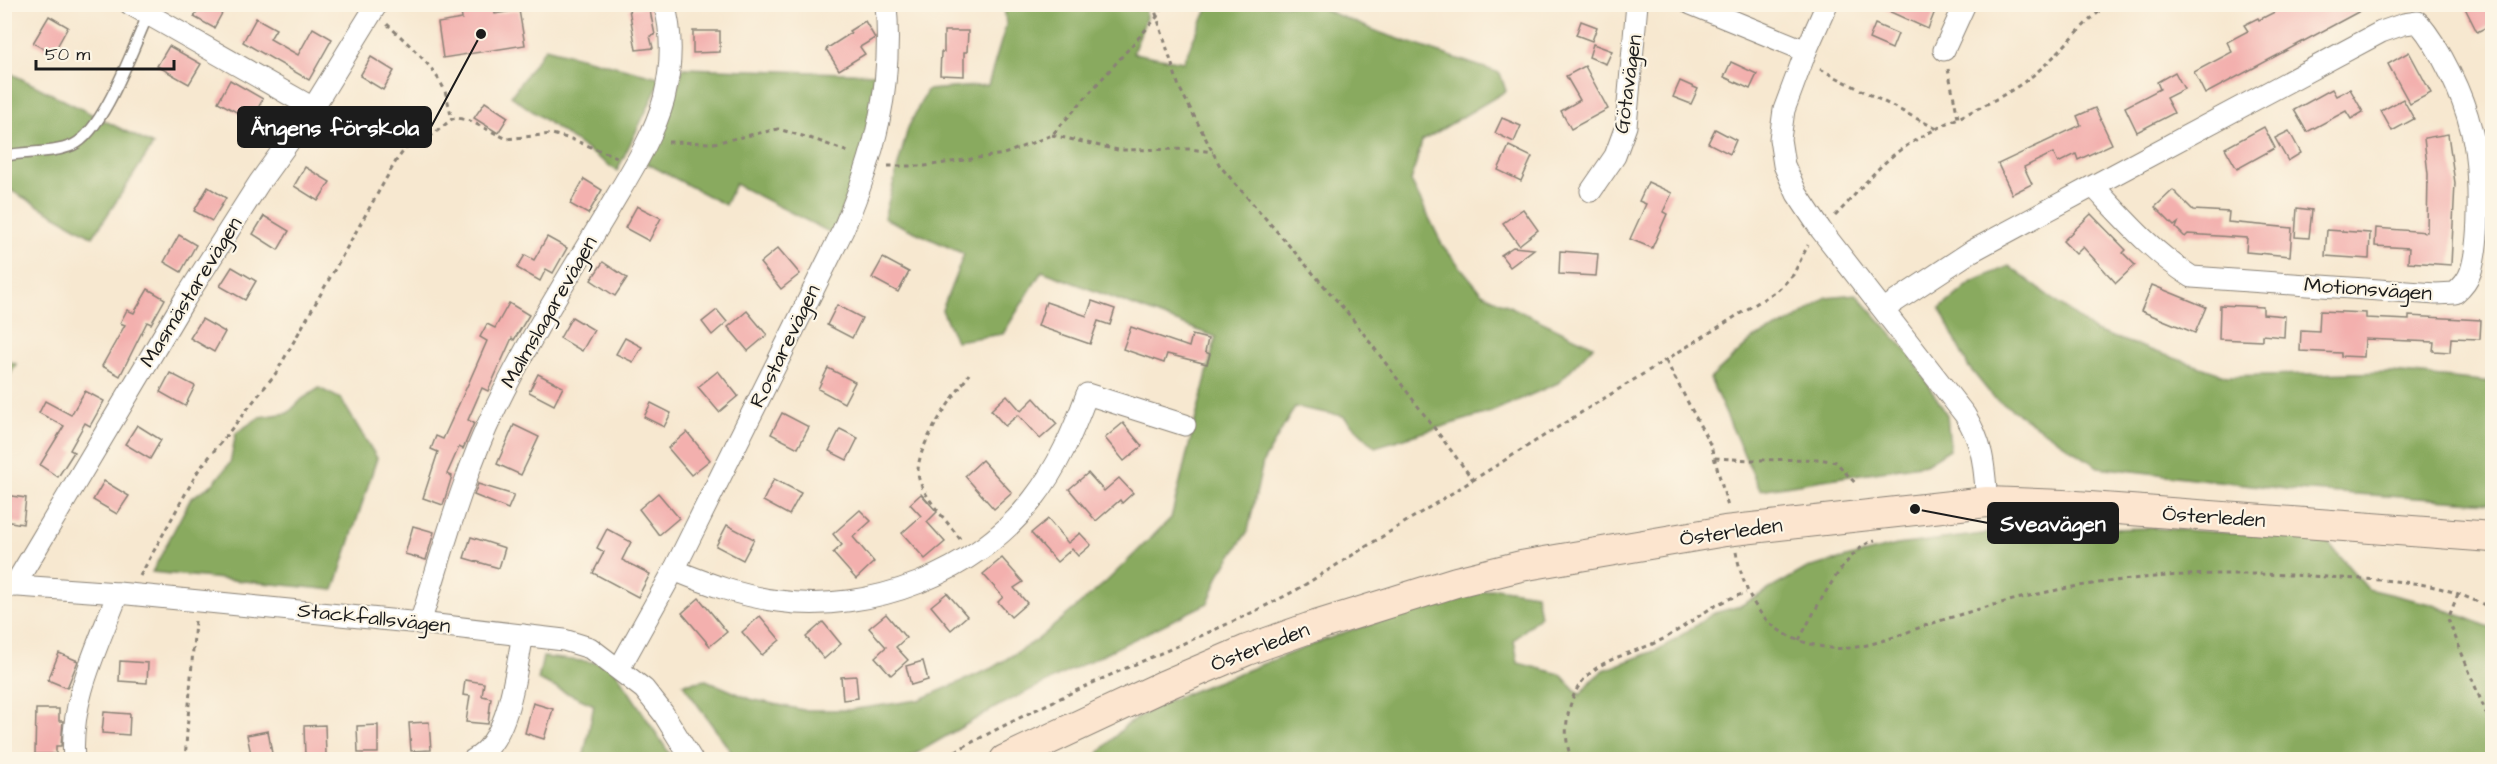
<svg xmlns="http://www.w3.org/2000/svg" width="2497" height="764" font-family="'Architects Daughter',sans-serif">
	<rect width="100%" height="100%" fill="#fcf5e5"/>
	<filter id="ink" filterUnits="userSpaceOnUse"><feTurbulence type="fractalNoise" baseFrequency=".0167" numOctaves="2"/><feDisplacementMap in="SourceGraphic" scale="12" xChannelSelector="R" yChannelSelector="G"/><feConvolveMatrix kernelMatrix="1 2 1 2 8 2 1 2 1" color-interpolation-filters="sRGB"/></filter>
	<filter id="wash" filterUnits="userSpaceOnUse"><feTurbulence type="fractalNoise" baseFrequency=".008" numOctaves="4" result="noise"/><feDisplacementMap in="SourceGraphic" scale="24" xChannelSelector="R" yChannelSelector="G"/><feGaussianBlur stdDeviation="1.35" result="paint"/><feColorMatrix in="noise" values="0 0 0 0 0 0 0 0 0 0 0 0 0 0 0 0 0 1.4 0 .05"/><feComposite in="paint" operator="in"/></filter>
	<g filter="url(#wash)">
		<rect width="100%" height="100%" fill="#f7e8d0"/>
		<g fill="#89aa5f" stroke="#52633e" stroke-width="1.5">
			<polygon points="1004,5 1146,5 1146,18 1133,53 1183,62 1209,5 1313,5 1381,33 1500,73 1506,91 1422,141 1411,181 1443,246 1482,293 1593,346 1558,383 1491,412 1375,447 1343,416 1295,407 1263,462 1248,531 1220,573 1208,603 998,706 907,759 736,759 683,684 706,680 750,699 803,710 849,710 919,700 992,668 1037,640 1106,582 1171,518 1216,337 1042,271 1003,334 956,341 942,310 964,254 884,218 908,128 927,90 988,85 1006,25"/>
			<polygon points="545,48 662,78 617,171 511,96"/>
			<polygon points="683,68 879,74 868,140 833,234 735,184 725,205 646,163 667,123"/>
			<polygon points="4,70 153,145 93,237 5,187"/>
			<polygon points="2009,266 2095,331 2227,376 2392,372 2492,382 2492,503 2295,490 2098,467 1993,397 1968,366 1940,309 1972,282"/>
			<polygon points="1856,294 1911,356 1947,415 1950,449 1926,464 1760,490 1710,379 1753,339 1796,319 1826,297"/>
			<polygon points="5,360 16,364 5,385 4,360"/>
			<polygon points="319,388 341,399 377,458 334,590 152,572 191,498 213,484 230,463 236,433 260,417 288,413 302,399"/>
			<polygon points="2152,528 2325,539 2368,589 2431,604 2492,628 2492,759 1092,760 1126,725 1162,703 1348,631 1438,603 1496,588 1536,594 1540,616 1514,640 1518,663 1560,674 1580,695 1593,679 1604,670 1662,648 1714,613 1740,606 1807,568 1897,545 1998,532"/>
			<polygon points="543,657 611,664 673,759 583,759 594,705 538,680"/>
		</g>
		<g id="blocks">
			<g fill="#f3b0ae">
				<polygon points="202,4 227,4 214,28 194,17"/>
				<polygon points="460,4 493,4 495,14 519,10 525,45 443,58 438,23 462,19"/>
				<polygon points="1873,4 1919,4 1935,11 1928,29"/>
				<polygon points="2290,4 2373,4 2205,94 2194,72 2232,52 2227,42 2248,31 2244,25 2258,18 2259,20"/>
				<polygon points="2463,4 2493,4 2493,24 2477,32"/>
				<polygon points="649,6 655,35 650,36 653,48 636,50 629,9"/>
				<polygon points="49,16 68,27 53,54 33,43"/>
				<polygon points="256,18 276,29 270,39 298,55 313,28 332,39 309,80 243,42"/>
				<polygon points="865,21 875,38 860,47 865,54 839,70 826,49 851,33 849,31"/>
				<polygon points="1581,21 1597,27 1592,41 1576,35"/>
				<polygon points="1875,24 1898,34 1892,49 1869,39"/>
				<polygon points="693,31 720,31 720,52 693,53"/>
				<polygon points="944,31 968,31 967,52 964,52 964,76 940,75 941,52 944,52"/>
				<polygon points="1593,44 1612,51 1606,64 1589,57"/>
				<polygon points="169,46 201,64 189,84 157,66"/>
				<polygon points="2409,52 2431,93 2410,104 2388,64"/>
				<polygon points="371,57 394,71 383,90 360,76"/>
				<polygon points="1731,62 1757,74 1750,89 1724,77"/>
				<polygon points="1585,66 1608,109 1571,129 1561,111 1580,100 1566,76"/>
				<polygon points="2175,72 2184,89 2166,98 2174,113 2137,132 2125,107 2160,89 2157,82"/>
				<polygon points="230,80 263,99 251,120 218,102"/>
				<polygon points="1680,81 1698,89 1691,104 1673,97"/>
				<polygon points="2332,89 2336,96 2350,89 2363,112 2351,119 2346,111 2307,132 2294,110"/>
				<polygon points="2403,99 2414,119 2392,131 2381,111"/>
				<polygon points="485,102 508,117 498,133 474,118"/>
				<polygon points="2095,108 2112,144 2078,160 2076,154 2058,163 2053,153 2024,167 2032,184 2012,194 1998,164 2081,125 2077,116"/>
				<polygon points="1502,118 1521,126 1514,142 1495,133"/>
				<polygon points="2264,127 2275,148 2237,169 2225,148"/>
				<polygon points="1715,129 1736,140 1730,154 1708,143"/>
				<polygon points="2289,131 2301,153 2288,161 2275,138"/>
				<polygon points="2448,134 2455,183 2451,265 2408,262 2409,248 2375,246 2376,228 2427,232 2428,174 2424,138"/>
				<polygon points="1509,146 1532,157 1521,181 1498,170"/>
				<polygon points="305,167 330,182 318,201 294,186"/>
				<polygon points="584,179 602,190 588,214 570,204"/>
				<polygon points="1648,182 1672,193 1663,212 1667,214 1652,248 1630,239 1646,204 1639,201"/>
				<polygon points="208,187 226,198 212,221 194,211"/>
				<polygon points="2173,190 2193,210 2229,212 2228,222 2292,228 2290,256 2246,252 2247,238 2188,234 2185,237 2176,228 2178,223 2174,226 2155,207"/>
				<polygon points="637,206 661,218 649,241 625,228"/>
				<polygon points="2297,208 2312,210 2309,238 2295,237"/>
				<polygon points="1523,209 1538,230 1519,245 1503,223"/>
				<polygon points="2091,214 2126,250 2123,253 2135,265 2116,283 2083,247 2076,254 2063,241"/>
				<polygon points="264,216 289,231 278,250 253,234"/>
				<polygon points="2327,230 2370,233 2369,259 2325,256"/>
				<polygon points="179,235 196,245 181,272 164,262"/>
				<polygon points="547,237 567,248 553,273 546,269 540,281 517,268 525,255 534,260"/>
				<polygon points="1513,247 1534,249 1510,267 1501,255"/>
				<polygon points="778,248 800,274 781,289 760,263"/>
				<polygon points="1560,251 1598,254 1596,276 1559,274"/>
				<polygon points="883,258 909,272 898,292 872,278"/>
				<polygon points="603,262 627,278 615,296 591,280"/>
				<polygon points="232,267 256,281 245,300 220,286"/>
				<polygon points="2152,285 2206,307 2195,333 2141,311"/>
				<polygon points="148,289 165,299 151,324 147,322 120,376 102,366 125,325 120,323 127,310 134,313"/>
				<polygon points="1092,301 1115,309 1110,325 1098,321 1090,344 1038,326 1046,302 1087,316"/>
				<polygon points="509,303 529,315 514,340 512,338 488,391 482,388 468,420 474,423 463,449 459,447 447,474 452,476 443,505 423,498 438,452 431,449 436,436 443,439 469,382 487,341 480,337 487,324 495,328"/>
				<polygon points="837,305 862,318 852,338 827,325"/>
				<polygon points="2220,305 2263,307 2263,314 2285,316 2284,337 2262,335 2262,341 2219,339"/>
				<polygon points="717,310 727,322 712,335 702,322"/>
				<polygon points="747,311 767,335 748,351 728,327"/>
				<polygon points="2320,311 2366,313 2366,318 2409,320 2409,316 2481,320 2480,339 2451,338 2450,352 2433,351 2434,342 2365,339 2364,357 2341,356 2341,353 2300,351 2301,330 2319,331"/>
				<polygon points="572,317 594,330 582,351 560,338"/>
				<polygon points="202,319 225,332 214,352 190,338"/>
				<polygon points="1131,327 1189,347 1192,335 1208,339 1205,352 1210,354 1207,364 1167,354 1164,363 1123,349"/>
				<polygon points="625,338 642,347 633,362 616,354"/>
				<polygon points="828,368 855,382 844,403 818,389"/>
				<polygon points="718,371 738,396 719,412 698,387"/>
				<polygon points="170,373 195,386 185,406 160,392"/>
				<polygon points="538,374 563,387 554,405 529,392"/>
				<polygon points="85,391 104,401 90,426 85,423 70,450 74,452 58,477 40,465 64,426 39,413 45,401 71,415"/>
				<polygon points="1007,395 1021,411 1034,398 1057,424 1040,439 1018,415 1005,426 991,410"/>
				<polygon points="651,403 671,413 664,427 644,417"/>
				<polygon points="782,413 809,427 798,448 771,434"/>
				<polygon points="1123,423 1142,446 1124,461 1105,438"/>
				<polygon points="137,425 161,440 150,459 125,444"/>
				<polygon points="514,425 539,437 521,475 497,464"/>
				<polygon points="840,429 858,438 847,460 829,451"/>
				<polygon points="687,432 710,460 691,475 668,448"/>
				<polygon points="982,460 1012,493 994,509 965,476"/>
				<polygon points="1088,473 1104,491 1119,478 1133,493 1122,503 1120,500 1096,521 1069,489"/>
				<polygon points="774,479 801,493 789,515 763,501"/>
				<polygon points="104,481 129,496 117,514 93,500"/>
				<polygon points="478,484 514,495 508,509 474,495"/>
				<polygon points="658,493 679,518 659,535 639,509"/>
				<polygon points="921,494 937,512 927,522 945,542 925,559 902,533 921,516 910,504"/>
				<polygon points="4,495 26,498 23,524 4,521"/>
				<polygon points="860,510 871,521 853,537 874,562 856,579 833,553 842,545 833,534"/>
				<polygon points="1048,519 1068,543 1080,533 1091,545 1078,556 1072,549 1057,562 1031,533"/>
				<polygon points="727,525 754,539 743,560 716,546"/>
				<polygon points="413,526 434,532 426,560 405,554"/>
				<polygon points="607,529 631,542 622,560 650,574 638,597 593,573 604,552 597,548"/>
				<polygon points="471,537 505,548 499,568 464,558"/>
				<polygon points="1002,558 1023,582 1014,588 1027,603 1011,617 998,602 1003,597 983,574"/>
				<polygon points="947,593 967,616 951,630 931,606"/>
				<polygon points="699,598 727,632 710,646 682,613"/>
				<polygon points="886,614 906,638 896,647 908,660 891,675 875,657 886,647 869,628"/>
				<polygon points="760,616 780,640 762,655 742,632"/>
				<polygon points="823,622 841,644 824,659 806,637"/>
				<polygon points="59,653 78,661 67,688 48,680"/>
				<polygon points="120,661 148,663 147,683 119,681"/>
				<polygon points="923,661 928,680 911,685 906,666"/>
				<polygon points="856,676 858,698 843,700 841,677"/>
				<polygon points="465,680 484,683 482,696 491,698 488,724 466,722 470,696 463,695"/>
				<polygon points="533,703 553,709 544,739 525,733"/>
				<polygon points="36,709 59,709 59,721 63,721 61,746 56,746 56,754 35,754"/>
				<polygon points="104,712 130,714 129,735 102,733"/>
				<polygon points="429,722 431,750 411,751 409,723"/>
				<polygon points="325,725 326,755 305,756 304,726"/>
				<polygon points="378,725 378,753 358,753 357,726"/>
				<polygon points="268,731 273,759 252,759 247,735"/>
			</g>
		</g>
	</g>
	<g filter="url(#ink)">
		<use href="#blocks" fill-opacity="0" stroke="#8a8276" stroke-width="1.5"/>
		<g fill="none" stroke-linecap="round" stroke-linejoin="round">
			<g stroke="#8a8276" stroke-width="13">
				<path id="service" d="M4,156C27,151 52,154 73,145C104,131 133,47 148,15"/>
			</g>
			<g stroke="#8a8276" stroke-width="23">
				<g id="minor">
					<polyline points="130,4 313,108"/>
					<polyline points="1691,4 1806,51"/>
					<path d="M1827,4L1806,51L1784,110L1780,139L1784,165L1797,194L1821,230L1965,415C1984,446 1984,466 1987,502"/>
					<polyline points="1944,50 1965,4"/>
					<polyline points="1591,191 1615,156 1626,126 1637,4"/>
					<path d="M1884,309L1972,251L2093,186C2124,219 2153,253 2192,277L2436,294L2455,293C2462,287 2468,280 2471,271C2481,239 2480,162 2471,129C2463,95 2441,49 2418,22L2404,24L2381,32L2093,186"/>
					<path d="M674,570C708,584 741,596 778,601C869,614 977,573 1033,499C1058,467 1073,432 1087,394L1185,425"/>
					<polyline points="4,585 118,593 420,623 564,640 590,648 644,689 663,713 692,760"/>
					<polyline points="14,586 185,299 259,183 313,108 377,4"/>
					<path d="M420,623C443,551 462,478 495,409C527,342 567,279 605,216C626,179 653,140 664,99C671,69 673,34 664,4"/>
					<path d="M619,669L674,570L843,230C875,155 893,87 886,4"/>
					<path d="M74,760C69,701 98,646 118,593"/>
					<path d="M473,760C510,741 515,672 523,635"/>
				</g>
			</g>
			<g stroke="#8a8276" stroke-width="32">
				<polyline id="secondary" points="1005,760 1163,686 1247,650 1309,628 1456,582 1521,566 1725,531 1987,502 2063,505 2492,537"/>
			</g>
			<g stroke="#8a8276" stroke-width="3" stroke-dasharray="4.5 4.5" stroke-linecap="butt">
				<polyline points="1153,4 1179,87 1220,166 1351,317 1474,481"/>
				<path d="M387,24C406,42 431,63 443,87C448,97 449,109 452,119"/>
				<polyline points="1820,69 1937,129"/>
				<polyline points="1948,69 1958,118"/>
				<polyline points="1052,135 1118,150 1190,149 1213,152"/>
				<polyline points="668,142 714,143 778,129 816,140 851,153"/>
				<polyline points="888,166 925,166 1004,154 1052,135 1157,17 1163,4"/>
				<path d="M1835,216C1856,195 1873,171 1896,153C1936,124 1984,110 2024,82C2056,60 2077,27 2109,4"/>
				<polyline points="1666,361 1711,446 1728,507"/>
				<polyline points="1715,458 1753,460 1819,459 1836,462 1856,484"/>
				<path d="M960,539C947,521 928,502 920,482C908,453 954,398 969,374"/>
				<path d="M1736,552C1747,605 1767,637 1824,647C1858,654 1897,635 1930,624C1958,615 1988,606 2017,599C2124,572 2232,570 2342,578C2376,580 2413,580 2446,590C2462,594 2477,602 2492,608"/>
				<polyline points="140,576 198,471 276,373 396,161 405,149 431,136 452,119 457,118 468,120 507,139 552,134 571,139 617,157"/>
				<polyline points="2458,594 2448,619 2492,728"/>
				<path d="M1799,640C1815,611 1844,550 1875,540"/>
				<polyline points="952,753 955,760"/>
				<polyline points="185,760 195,621"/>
				<path d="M939,760C990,732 1042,706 1095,682C1163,651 1232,625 1298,589L1778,290L1793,275L1808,245"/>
				<path d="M1572,760C1565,743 1565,727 1569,710C1582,656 1627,659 1667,637C1694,621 1715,601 1746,593"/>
			</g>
			<use href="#service" stroke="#fff" stroke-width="10"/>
			<use href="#minor" stroke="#fff" stroke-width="21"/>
			<use href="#secondary" stroke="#fce5cf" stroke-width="30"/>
		</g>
	</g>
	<g text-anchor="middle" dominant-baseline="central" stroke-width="4.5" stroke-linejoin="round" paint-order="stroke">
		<g font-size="21" fill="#1c1c1c" stroke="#fcf5e5">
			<text transform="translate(1628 84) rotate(-82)">Götavägen</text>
			<text transform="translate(2368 289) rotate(4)">Motionsvägen</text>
			<text transform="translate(191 292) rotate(-58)">Masmästarevägen</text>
			<text transform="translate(549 312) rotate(-60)">Malmslagarevägen</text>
			<text transform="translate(785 346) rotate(-64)">Rostarevägen</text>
			<text transform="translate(2214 517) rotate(4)">Österleden</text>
			<text transform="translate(1731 532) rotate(-8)">Österleden</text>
			<text transform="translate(374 618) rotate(6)">Stackfallsvägen</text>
			<text transform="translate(1260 647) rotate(-21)">Österleden</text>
		</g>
	</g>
	<path fill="none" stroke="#1c1c1c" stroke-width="2" d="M481 34L431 127M1915 509L1988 523"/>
	<g fill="#1c1c1c" stroke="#fcf5e5" stroke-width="2">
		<circle cx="481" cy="34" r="6"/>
		<circle cx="1915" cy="509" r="6"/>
	</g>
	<g fill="#1c1c1c" stroke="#1c1c1c" stroke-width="2">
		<rect x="238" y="107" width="193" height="40" rx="6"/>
		<rect x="1988" y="503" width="130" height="40" rx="6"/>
	</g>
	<g font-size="22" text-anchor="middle" font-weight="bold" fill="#fff">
		<text x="335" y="135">Ängens förskola</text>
		<text x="2053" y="531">Sveavägen</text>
	</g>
	<rect width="2497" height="764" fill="none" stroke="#fcf5e5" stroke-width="24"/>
	<path d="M36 60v9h138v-9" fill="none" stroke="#1c1c1c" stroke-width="3"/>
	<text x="45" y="60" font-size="18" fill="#1c1c1c" stroke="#fcf5e5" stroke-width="4.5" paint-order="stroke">50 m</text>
</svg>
